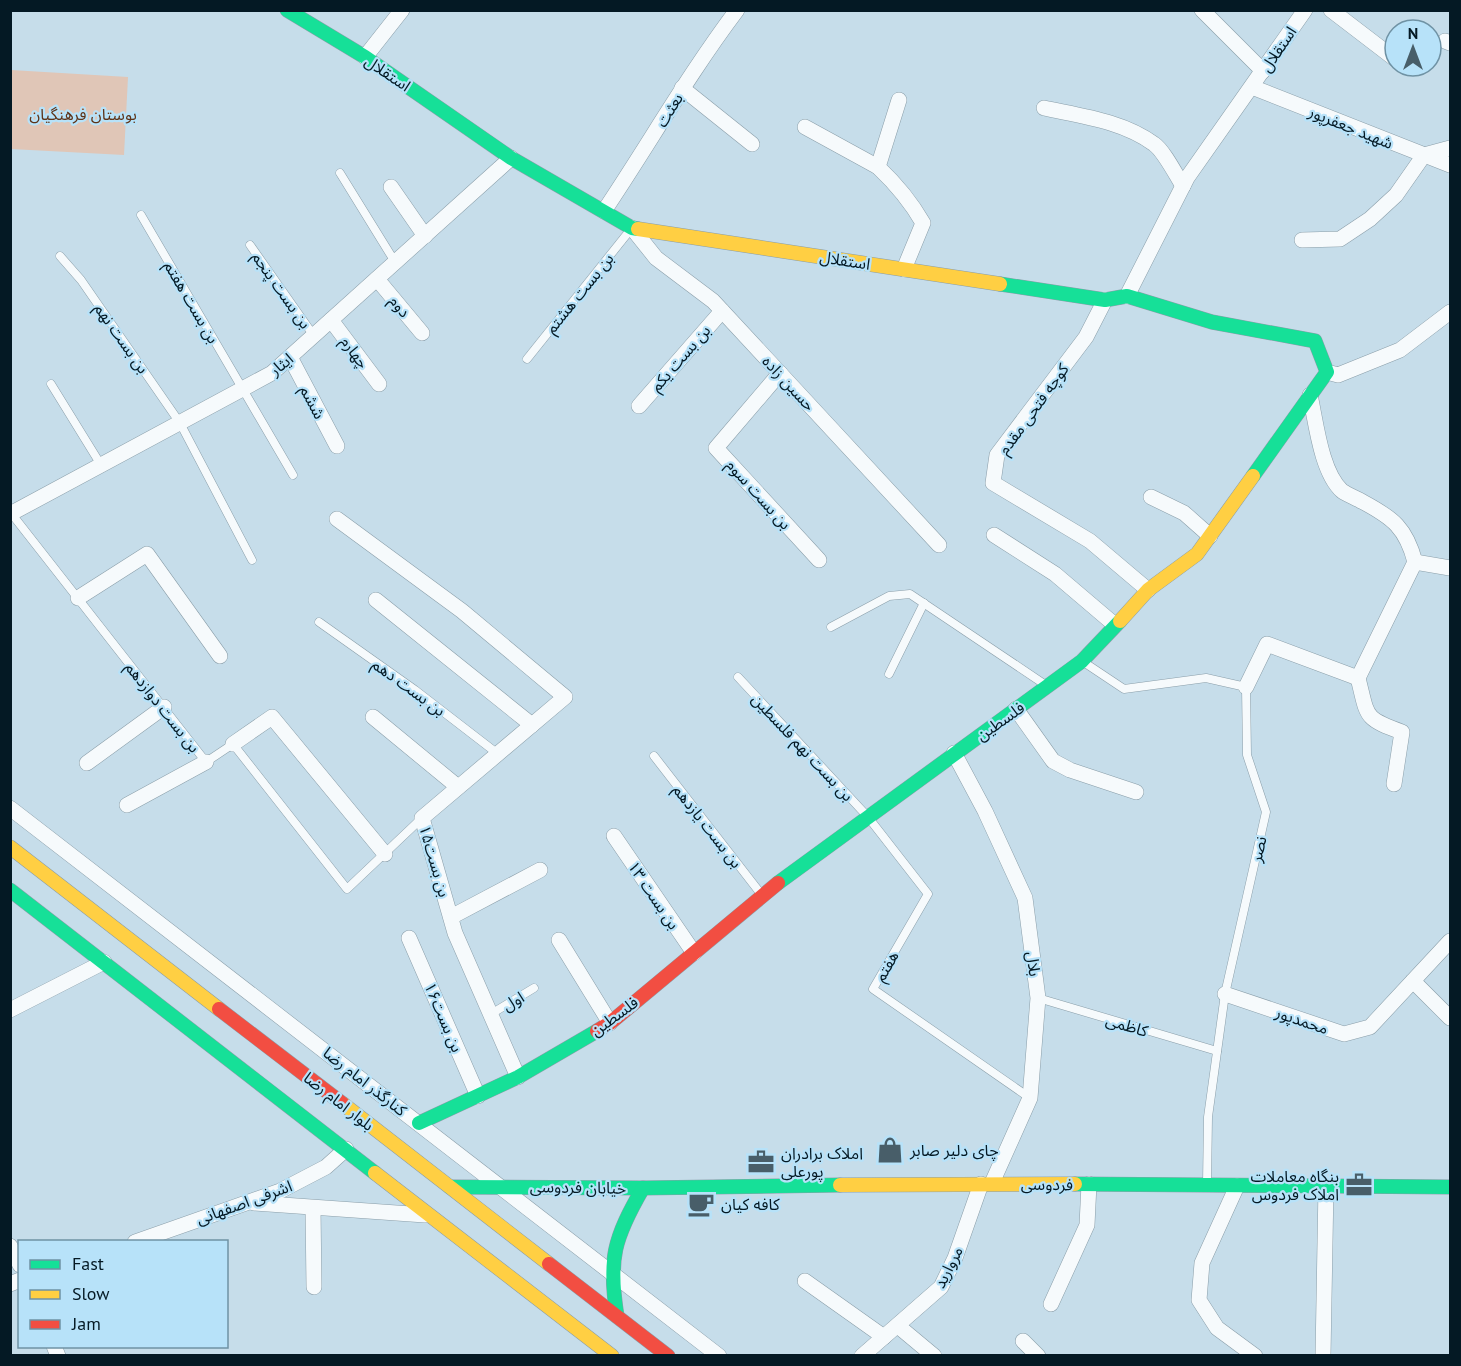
<svg xmlns="http://www.w3.org/2000/svg" width="1461" height="1366" font-family="'PT Sans','Noto Sans Arabic',sans-serif">
	<rect width="100%" height="100%" fill="#c6ddea"/>
	<polygon fill="#e0c6b7" points="11,70 128,77 124,155 11,149"/>
	<g fill="none" stroke-linecap="round" stroke-linejoin="round">
		<g stroke="#8a9ea9" stroke-width="9">
			<g id="lane">
				<polyline points="340,173 395,262"/>
				<polyline points="141,215 293,475"/>
				<polyline points="250,245 314,336"/>
				<polyline points="60,256 81,280 180,423 252,560"/>
				<polyline points="527,359 631,229"/>
				<polyline points="51,384 101,465"/>
				<polyline points="11,513 206,762 233,744 347,889 422,818"/>
				<polyline points="319,622 415,690 498,754"/>
				<polyline points="831,627 889,596 910,594 1047,686"/>
				<polyline points="1082,661 1124,689 1206,678 1246,687 1247,755 1266,812 1225,994 1208,1117 1207,1184"/>
				<polyline points="889,674 924,603"/>
				<polyline points="738,677 868,817 928,894 873,989 1030,1098"/>
				<polyline points="654,756 761,894"/>
				<polyline points="1038,998 1217,1051"/>
				<polyline points="491,1014 534,988"/>
			</g>
		</g>
		<g stroke="#8a9ea9" stroke-width="16">
			<g id="street">
				<polyline points="1202,10 1263,71"/>
				<polyline points="1331,10 1395,59"/>
				<polyline points="1445,41 1450,43"/>
				<polyline points="365,57 402,10"/>
				<polyline points="1405,66 1406,67"/>
				<polyline points="1252,87 1450,165"/>
				<polyline points="682,88 752,144"/>
				<path d="M899,100L878,167C896,184 911,202 923,223L904,269"/>
				<path d="M1044,108C1081,116 1123,121 1154,144C1164,151 1176,175 1183,186"/>
				<polyline points="805,127 878,167"/>
				<polyline points="1424,155 1450,148"/>
				<polyline points="391,187 425,236"/>
				<path d="M604,211C649,144 688,75 737,10"/>
				<polyline points="632,228 656,258 713,301 939,545"/>
				<polyline points="1302,240 1340,239 1370,219 1396,195 1424,155"/>
				<polyline points="377,279 422,333"/>
				<polyline points="1127,296 1187,178 1305,10"/>
				<polyline points="1105,300 1086,337 997,455 993,483 1090,541 1148,590"/>
				<polyline points="331,320 379,384"/>
				<polyline points="290,357 337,446"/>
				<polyline points="1327,372 1338,375 1400,350 1450,312"/>
				<polyline points="780,373 716,448 819,560"/>
				<path d="M1310,395C1316,422 1321,472 1342,491C1348,495 1356,498 1363,502C1393,518 1406,528 1415,562L1358,678C1368,717 1363,718 1402,732L1394,784"/>
				<polyline points="639,406 722,311"/>
				<polyline points="1151,497 1184,513 1210,536"/>
				<polyline points="10,514 272,373 511,158"/>
				<polyline points="337,519 462,611 565,697 422,818 455,933 518,1077"/>
				<polyline points="994,535 1055,574 1115,625"/>
				<polyline points="1415,562 1450,568"/>
				<polyline points="78,598 147,554 220,656"/>
				<polyline points="376,600 532,725"/>
				<polyline points="1246,687 1267,644 1358,678"/>
				<polyline points="1016,709 1053,761 1070,770 1136,792"/>
				<polyline points="373,717 458,787"/>
				<polyline points="233,744 272,717 385,854"/>
				<polyline points="954,753 985,811 1025,898 1038,998 1030,1098 992,1183"/>
				<polyline points="87,763 164,707"/>
				<polyline points="127,805 206,762"/>
				<polyline points="10,808 719,1356"/>
				<polyline points="614,836 694,953"/>
				<polyline points="451,917 540,870"/>
				<polyline points="409,938 478,1096"/>
				<polyline points="559,940 610,1023"/>
				<polyline points="1413,981 1450,1018"/>
				<polyline points="1225,994 1344,1034 1370,1027 1450,941"/>
				<polyline points="10,1010 104,962"/>
				<polyline points="1237,1186 1202,1263 1199,1300 1217,1328 1255,1356"/>
				<polyline points="254,1203 425,1215"/>
				<polyline points="313,1208 314,1287"/>
				<polyline points="135,1242 280,1191 326,1167 346,1149"/>
				<polyline points="10,1246 20,1265"/>
				<polyline points="805,1281 884,1337"/>
				<polyline points="10,1284 20,1280"/>
				<polyline points="1051,1304 1087,1225 1089,1184"/>
				<polyline points="898,1326 934,1356"/>
				<polyline points="1023,1341 1038,1356"/>
				<polyline points="54,1346 58,1356"/>
				<polyline points="862,1356 941,1287 955,1258 981,1184"/>
				<polyline points="1323,1356 1326,1186"/>
			</g>
		</g>
		<g stroke="#8a9ea9" stroke-width="15">
			<g id="fast">
				<polyline points="287,10 365,57 511,158 632,228 638,229"/>
				<polyline points="1000,284 1105,300 1127,296 1212,322 1315,341 1327,372 1253,476"/>
				<polyline points="778,883 1082,661 1120,621"/>
				<polyline points="10,890 375,1173"/>
				<polyline points="419,1123 518,1077 597,1031"/>
				<polyline points="1075,1184 1450,1187"/>
				<polyline points="450,1187 643,1188 840,1185"/>
				<path d="M617,1316C608,1259 614,1238 643,1188"/>
			</g>
		</g>
		<g stroke="#8a9ea9" stroke-width="15">
			<g id="slow">
				<polyline points="638,229 1000,284"/>
				<polyline points="1120,621 1148,590 1197,554 1253,476"/>
				<polyline points="10,847 219,1009"/>
				<polyline points="343,1104 549,1264"/>
				<polyline points="375,1173 612,1356"/>
				<polyline points="840,1185 1075,1184"/>
			</g>
		</g>
		<g stroke="#8a9ea9" stroke-width="15">
			<g id="jam">
				<polyline points="219,1009 343,1104"/>
				<polyline points="597,1031 610,1023 778,883"/>
				<polyline points="549,1264 668,1356"/>
			</g>
		</g>
		<use href="#lane" stroke="#f6fafc" stroke-width="8"/>
		<use href="#street" stroke="#f6fafc" stroke-width="15"/>
		<use href="#fast" stroke="#16e098" stroke-width="14"/>
		<use href="#slow" stroke="#ffcf43" stroke-width="14"/>
		<use href="#jam" stroke="#f24e42" stroke-width="14"/>
	</g>
	<defs>
		<g id="shop-bare" transform="scale(2.07)"><path d="M-5-2.5h2.3a2.7 3.5 0 0 1 5.4 0H5L5.5 6h-11ZM-1.5-2.5h3a1.5 2.3 0 0 0-3 0Z" fill="#485e69" stroke="#b7e2f9" stroke-width="2.5" paint-order="stroke"/></g>
		<g id="office-bare" transform="scale(2.07)"><path d="M-6-3h4V-5.5h4V-3h4V5H-6ZM-1-4.5V-3h2v-1.5ZM-6 0V1H6V0Z" fill="#485e69" stroke="#b7e2f9" stroke-width="2.5" paint-order="stroke"/></g>
		<g id="cafe-bare" transform="scale(2.07)"><path d="M-5.5-4.5H6V0H3Q3 3.5 0 3.5H-2.5Q-5.5 3.5-5.5 0ZM3-3.2v2h1.7v-2ZM-6 4.5H4V6H-6Z" fill="#485e69" stroke="#b7e2f9" stroke-width="2.5" paint-order="stroke"/></g>
	</defs>
	<g fill-rule="evenodd">
		<use href="#shop-bare" x="890" y="1150"/>
		<use href="#office-bare" x="761" y="1162"/>
		<use href="#office-bare" x="1359" y="1185"/>
		<use href="#cafe-bare" x="701" y="1204"/>
	</g>
	<g text-anchor="middle" dominant-baseline="central" stroke-width="4.5" stroke-linejoin="round" paint-order="stroke">
		<g font-size="16" fill="#041924" stroke="#b7e2f9">
			<text transform="translate(1278 49) rotate(-56)">استقلال</text>
			<text transform="translate(388 73) rotate(34)">استقلال</text>
			<text transform="translate(669 110) rotate(-59)">بعثت</text>
			<text transform="translate(1351 127) rotate(22)">شهید جعفرپور</text>
			<text transform="translate(845 260) rotate(9)">استقلال</text>
			<text transform="translate(282 290) rotate(55)">بن بست پنجم</text>
			<text transform="translate(579 293) rotate(-51)">بن بست هشتم</text>
			<text transform="translate(192 302) rotate(60)">بن بست هفتم</text>
			<text transform="translate(400 306) rotate(50)">دوم</text>
			<text transform="translate(122 338) rotate(55)">بن بست نهم</text>
			<text transform="translate(355 352) rotate(53)">چهارم</text>
			<text transform="translate(680 358) rotate(-49)">بن بست یکم</text>
			<text transform="translate(281 364) rotate(-39)">ایثار</text>
			<text transform="translate(789 383) rotate(47)">حسین زاده</text>
			<text transform="translate(313 402) rotate(62)">ششم</text>
			<text transform="translate(1033 409) rotate(-54)">کوچه فتحی مقدم</text>
			<text transform="translate(759 494) rotate(48)">بن بست سوم</text>
			<text transform="translate(409 687) rotate(36)">بن بست دهم</text>
			<text transform="translate(163 707) rotate(52)">بن بست دوازدهم</text>
			<text transform="translate(1000 721) rotate(-35)">فلسطین</text>
			<text transform="translate(803 747) rotate(47)">بن بست نهم فلسطین</text>
			<text transform="translate(708 826) rotate(52)">بن بست یازدهم</text>
			<text transform="translate(1258 849) rotate(-77)">نصر</text>
			<text transform="translate(435 861) rotate(74)">بن بست۱۵</text>
			<text transform="translate(654 895) rotate(56)">بن بست ۱۳</text>
			<text transform="translate(1034 964) rotate(83)">بلال</text>
			<text transform="translate(886 966) rotate(-60)">هفتم</text>
			<text transform="translate(513 1001) rotate(-31)">اول</text>
			<text transform="translate(614 1016) rotate(-36)">فلسطین</text>
			<text transform="translate(444 1017) rotate(67)">بن بست۱۶</text>
			<text transform="translate(1302 1020) rotate(19)">محمدپور</text>
			<text transform="translate(1127 1025) rotate(17)">کاظمی</text>
			<text transform="translate(365 1081) rotate(38)">کنارگذر امام رضا</text>
			<text transform="translate(339 1101) rotate(38)">بلوار امام رضا</text>
			<text transform="translate(1047 1184) rotate(1)">فردوسی</text>
			<text transform="translate(578 1187) rotate(1)">خیابان فردوسی</text>
			<text transform="translate(244 1202) rotate(-20)">اشرفی اصفهانی</text>
			<text transform="translate(948 1267) rotate(-63)">مروارید</text>
		</g>
		<g font-size="16" fill="#5e3318" stroke="#b7e2f9">
			<text x="83" y="114">بوستان فرهنگیان</text>
		</g>
		<g font-size="16" fill="#041924" stroke="#b7e2f9" text-anchor="start">
			<text x="910" y="1150">چای دلیر صابر</text>
			<text x="781" y="1153">املاک برادران<tspan x="781" dy="18">پورعلی</tspan></text>
			<text x="1339" y="1176" text-anchor="end">بنگاه معاملات<tspan x="1339" dy="18">املاک فردوس</tspan></text>
			<text x="721" y="1204">کافه کیان</text>
		</g>
	</g>
	<rect width="1461" height="1366" fill="none" stroke="#041924" stroke-width="24"/>
	<rect x="18" y="1240" width="210" height="108" fill="#b7e2f9" stroke="#6f92a4" stroke-width="1.5"/>
	<rect x="30" y="1260" width="30" height="9" fill="#16e098" stroke="#6f92a4" stroke-width="1.5"/>
	<text x="72" y="1270" font-size="18" fill="#041924">Fast</text>
	<rect x="30" y="1290" width="30" height="9" fill="#ffcf43" stroke="#6f92a4" stroke-width="1.5"/>
	<text x="72" y="1300" font-size="18" fill="#041924">Slow</text>
	<rect x="30" y="1320" width="30" height="9" fill="#f24e42" stroke="#6f92a4" stroke-width="1.5"/>
	<text x="72" y="1330" font-size="18" fill="#041924">Jam</text>
	<g transform="translate(1413 48)"><circle r="28" fill="#b7e2f9" stroke="#6f92a4" stroke-width="1.5"/>
	<path d="M0-4.5L10 22L0 15L-10 22Z" fill="#485e69"/>
	<text y="-9" font-size="16" font-weight="bold" text-anchor="middle" fill="#041924">N</text>
	</g>
</svg>
